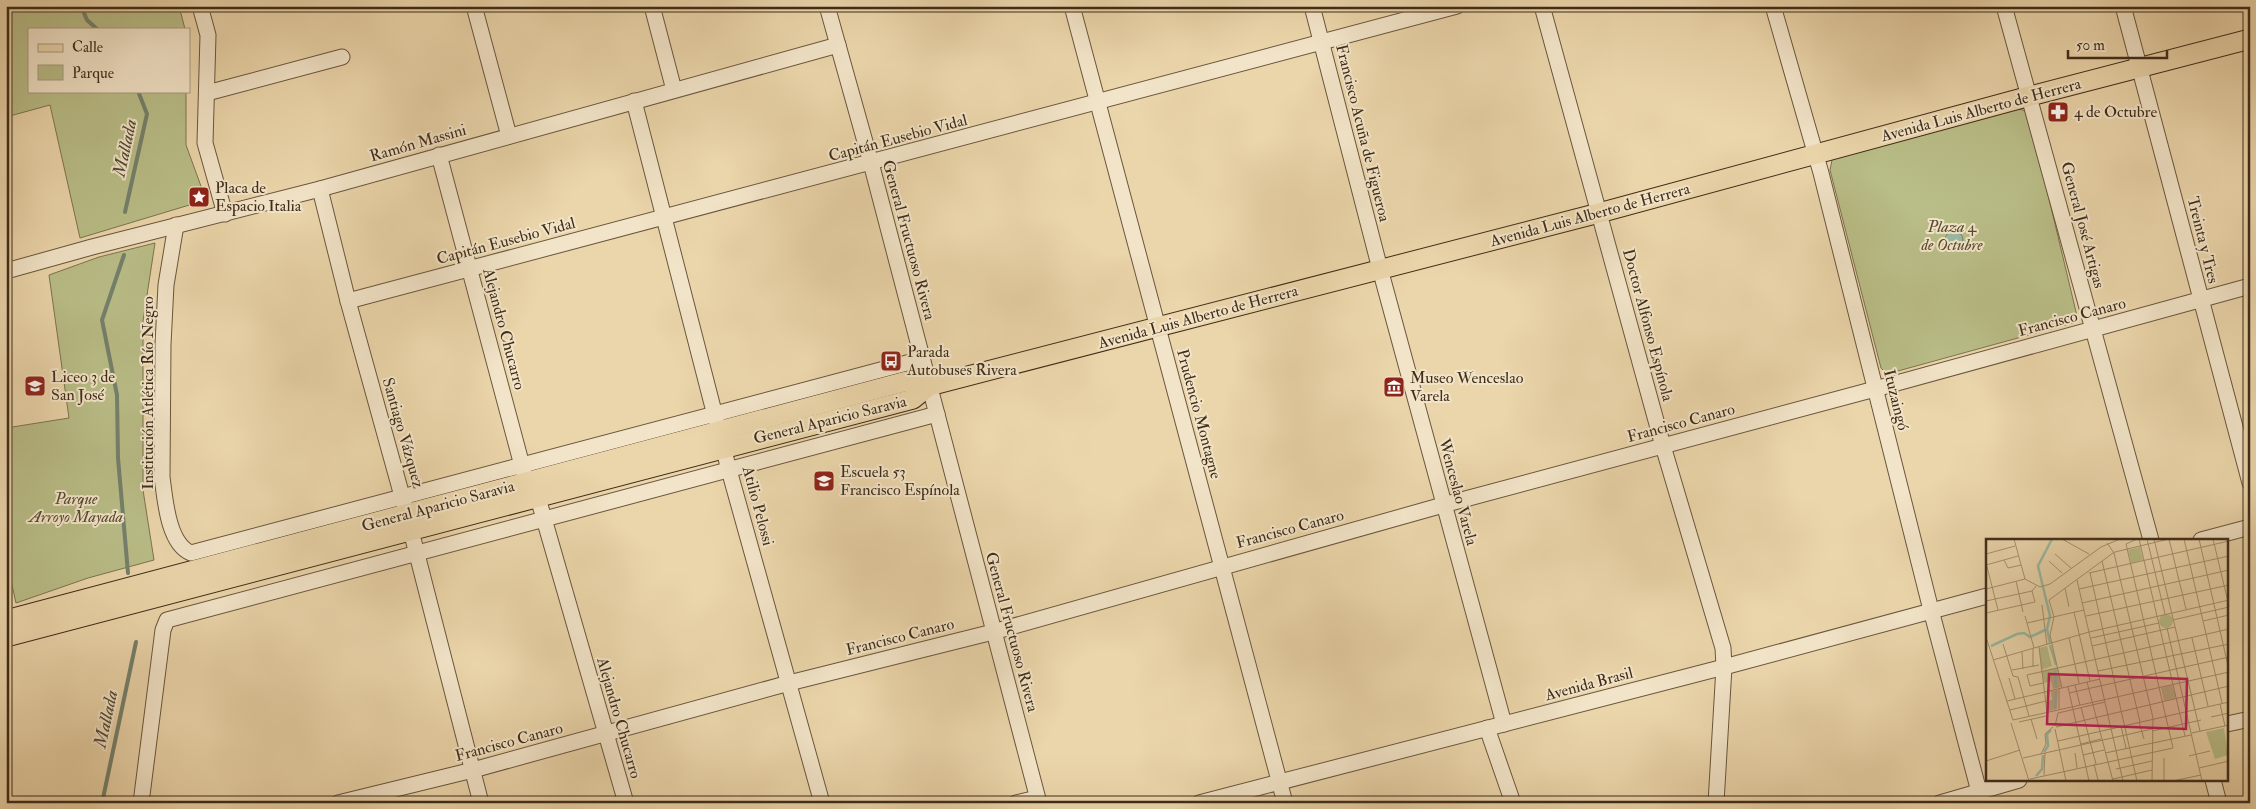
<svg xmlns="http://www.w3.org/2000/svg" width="2256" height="809" font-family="'IM FELL Double Pica',serif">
	<rect width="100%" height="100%" fill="#ebd5aa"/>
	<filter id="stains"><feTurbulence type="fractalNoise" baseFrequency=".004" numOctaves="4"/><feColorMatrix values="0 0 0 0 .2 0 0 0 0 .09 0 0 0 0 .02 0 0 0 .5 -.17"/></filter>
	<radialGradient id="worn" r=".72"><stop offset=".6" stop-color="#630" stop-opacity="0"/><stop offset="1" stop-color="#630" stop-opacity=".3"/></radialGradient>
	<g fill="#b9bd87" stroke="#7c7450">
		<polygon points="6,6 179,6 185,29 29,29 29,91 186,91 186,145 206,200 80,238 50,105 6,117"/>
		<polygon points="2017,108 2025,111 2029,115 2077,316 2076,322 1887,374 1881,368 1830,170 1832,160 1836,156"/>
		<polygon points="155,243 143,321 143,490 154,560 88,578 16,603 6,558 6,428 69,418 49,275 99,257"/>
	</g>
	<circle fill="#99b9a3" stroke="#75816c" cx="1954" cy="240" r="9"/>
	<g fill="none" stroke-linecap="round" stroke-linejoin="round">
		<g stroke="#75816c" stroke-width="4">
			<polyline points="81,6 87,20 97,29"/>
			<polyline points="125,212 147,114 138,91"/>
			<polyline points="124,255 102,320 117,395 118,458 128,573"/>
			<polyline points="102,803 136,642"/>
		</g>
		<g stroke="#6a563d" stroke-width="17">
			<g id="minor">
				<polyline points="200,6 208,35 205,143 225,214"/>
				<polyline points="474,6 509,136"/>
				<polyline points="652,6 674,90"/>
				<polyline points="827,6 871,163 1039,803"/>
				<polyline points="1072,6 1285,803"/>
				<polyline points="1312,6 1380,269 1504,724"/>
				<polyline points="1542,6 1663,446 1723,648 1724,667 1716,803"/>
				<polyline points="1773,6 1821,173 1931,610 1982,803"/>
				<polyline points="2004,6 2151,540"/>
				<polyline points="2123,6 2250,483"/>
				<polyline points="207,93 342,57"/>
				<polyline points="634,101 729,470 822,803"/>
				<polyline points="439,155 524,473"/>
				<polyline points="320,189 348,301 402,496 481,803"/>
				<path d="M176,225L166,285L163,344L162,477C165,499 168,544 191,553L922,359"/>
				<polyline points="6,271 92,247 320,189 838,45"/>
				<polyline points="348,301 1457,6"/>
				<polyline points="538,498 626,803"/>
				<polyline points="2201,540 2250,527"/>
				<polyline points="2227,724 2250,719"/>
				<polyline points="1487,728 1513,803"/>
				<polyline points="2213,780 2219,803"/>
				<polyline points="141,803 163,630 167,620 937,414"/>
				<polyline points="338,803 473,770 789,683 993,632 1443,505 1875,389 2250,286"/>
				<polyline points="1016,803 1037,798"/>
				<polyline points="1199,803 1724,667 1987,596"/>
				<polyline points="1940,803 2019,780"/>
			</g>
		</g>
		<g stroke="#3f2c19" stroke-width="21">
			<g id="major">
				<polyline points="6,620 907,381 929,386 1599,213 2030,96 2250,39"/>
				<polyline points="6,637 913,399 929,386"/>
			</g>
		</g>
		<use href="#minor" stroke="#f2e4c8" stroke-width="15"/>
		<use href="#major" stroke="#ebd5aa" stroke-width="19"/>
	</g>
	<defs>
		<g id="pharmacy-square" transform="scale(1.125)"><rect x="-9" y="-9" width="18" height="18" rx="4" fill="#8f2418" stroke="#f2e4c8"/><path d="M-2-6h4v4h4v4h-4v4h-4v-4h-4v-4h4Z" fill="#fff"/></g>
		<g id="sight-square" transform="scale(1.125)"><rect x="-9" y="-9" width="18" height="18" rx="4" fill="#8f2418" stroke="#f2e4c8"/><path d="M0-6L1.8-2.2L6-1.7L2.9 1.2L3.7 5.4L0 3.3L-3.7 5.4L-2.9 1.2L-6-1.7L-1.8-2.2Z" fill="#fff"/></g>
		<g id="bus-square" transform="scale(1.125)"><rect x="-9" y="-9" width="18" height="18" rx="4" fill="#8f2418" stroke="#f2e4c8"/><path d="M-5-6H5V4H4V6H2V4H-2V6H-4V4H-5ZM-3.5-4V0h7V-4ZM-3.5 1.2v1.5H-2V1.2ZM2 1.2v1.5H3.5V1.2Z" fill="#fff"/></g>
		<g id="school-square" transform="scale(1.125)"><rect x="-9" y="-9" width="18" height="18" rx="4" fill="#8f2418" stroke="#f2e4c8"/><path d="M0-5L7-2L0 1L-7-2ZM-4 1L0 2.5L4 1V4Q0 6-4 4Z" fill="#fff"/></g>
		<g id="museum-square" transform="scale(1.125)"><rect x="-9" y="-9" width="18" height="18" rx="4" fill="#8f2418" stroke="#f2e4c8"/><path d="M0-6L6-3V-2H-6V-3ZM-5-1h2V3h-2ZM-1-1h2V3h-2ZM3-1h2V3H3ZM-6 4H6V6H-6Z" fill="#fff"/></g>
	</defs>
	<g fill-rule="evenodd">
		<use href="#pharmacy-square" x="2058" y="112"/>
		<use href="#sight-square" x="199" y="197"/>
		<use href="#bus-square" x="891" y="361"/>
		<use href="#school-square" x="35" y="386"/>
		<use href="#museum-square" x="1394" y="387"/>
		<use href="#school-square" x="824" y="481"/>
	</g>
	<g text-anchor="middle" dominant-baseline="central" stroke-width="4" stroke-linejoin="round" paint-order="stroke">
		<g font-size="16" fill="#3f2c19" stroke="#f2e4c8">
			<text transform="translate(1981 110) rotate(-15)">Avenida Luis Alberto de Herrera</text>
			<text transform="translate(1363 133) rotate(76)">Francisco Acuña de Figueroa</text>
			<text transform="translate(898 138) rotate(-15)">Capitán Eusebio Vidal</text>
			<text transform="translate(418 143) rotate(-16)">Ramón Massini</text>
			<text transform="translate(1590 215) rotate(-15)">Avenida Luis Alberto de Herrera</text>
			<text transform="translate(2083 225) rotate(75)">General José Artigas</text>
			<text transform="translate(909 240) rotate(75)">General Fructuoso Rivera</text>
			<text transform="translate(2203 240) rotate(76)">Treinta y Tres</text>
			<text transform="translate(506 241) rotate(-15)">Capitán Eusebio Vidal</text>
			<text transform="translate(1198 317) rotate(-15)">Avenida Luis Alberto de Herrera</text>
			<text transform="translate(2072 317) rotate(-15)">Francisco Canaro</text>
			<text transform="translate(1648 325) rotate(75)">Doctor Alfonso Espínola</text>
			<text transform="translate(504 329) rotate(75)">Alejandro Chucarro</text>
			<text transform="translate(148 393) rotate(-90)">Institución Atlética Río Negro</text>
			<text transform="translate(1896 400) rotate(76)">Ituzaingó</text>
			<text transform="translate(1199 414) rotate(75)">Prudencio Montagne</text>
			<text transform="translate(830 420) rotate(-14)">General Aparicio Saravia</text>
			<text transform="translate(1681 423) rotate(-15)">Francisco Canaro</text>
			<text transform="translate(403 433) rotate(74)">Santiago Vázquez</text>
			<text transform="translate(1458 492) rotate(75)">Wenceslao Varela</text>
			<text transform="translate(438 506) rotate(-15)">General Aparicio Saravia</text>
			<text transform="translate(758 506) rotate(75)">Atilio Pelossi</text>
			<text transform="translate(1290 529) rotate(-15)">Francisco Canaro</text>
			<text transform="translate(1012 632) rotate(75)">General Fructuoso Rivera</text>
			<text transform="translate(900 637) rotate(-14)">Francisco Canaro</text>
			<text transform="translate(1589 684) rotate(-15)">Avenida Brasil</text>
			<text transform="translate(619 718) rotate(74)">Alejandro Chucarro</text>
			<text transform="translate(509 742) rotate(-15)">Francisco Canaro</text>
		</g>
		<g font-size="16" fill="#3f2c19" stroke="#f2e4c8" text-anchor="start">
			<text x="2074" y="112">4 de Octubre</text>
			<text x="215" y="188">Placa de<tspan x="215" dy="18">Espacio Italia</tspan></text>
			<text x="907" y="352">Parada<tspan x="907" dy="18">Autobuses Rivera</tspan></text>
			<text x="51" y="377">Liceo 3 de<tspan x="51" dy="18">San José</tspan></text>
			<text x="1410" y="378">Museo Wenceslao<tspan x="1410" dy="18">Varela</tspan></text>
			<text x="840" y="472">Escuela 53<tspan x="840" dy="18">Francisco Espínola</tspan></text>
		</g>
		<g font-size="16" font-style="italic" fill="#57492f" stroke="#f2e4c8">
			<text x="1952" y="227">Plaza 4<tspan x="1952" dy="18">de Octubre</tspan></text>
			<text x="76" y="499">Parque<tspan x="76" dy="18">Arroyo Mayada</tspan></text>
		</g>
		<g font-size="18" font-style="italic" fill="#514835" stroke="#f2e4c8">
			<text transform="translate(125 148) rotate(-78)">Mallada</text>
			<text transform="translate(106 719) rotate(-78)">Mallada</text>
		</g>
	</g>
	<g transform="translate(1986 539)">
		<rect width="242" height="242" fill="#ebd5aa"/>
		<path d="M154,8L157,21L145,24L142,11ZM173 82a7 7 0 1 1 14 0a7 7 0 1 1-14 0ZM61,107L66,127L55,131L53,109ZM72,128L75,148L67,150L65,142L58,144L55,132ZM186,146L190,159L178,162L175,149ZM72,151L71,170L62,172L60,162L66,161L65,152ZM238,189L242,216L229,220L220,193Z" fill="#b9bd87"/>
		<path fill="none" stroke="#99b9a3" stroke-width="2.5" d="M64,104L61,90L64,77L52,27L66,0M64,106L70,126M5,107L31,95L38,94L44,98L59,91M69,131L70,149M69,170L70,152M58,213L62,207L61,195L65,191M50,237L56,230L57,216"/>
		<path fill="none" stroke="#a69170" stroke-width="1" d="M28,0L39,40L54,48L64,45L115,8L134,0M76,0L103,15M153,0L199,197M161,0L179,75M168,0L214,192M198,0L236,164M213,0L243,131M227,0L243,67M121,4L128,14L167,179L166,242M0,15L29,7M69,15L85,29M18,21L22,29L35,26M63,22L76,34M116,22L154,183M0,24L12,71M0,26L32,17M103,34L243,2M104,34L151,242M91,41L137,242M30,42L37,73M79,49L83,68M0,50L39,40M93,50L243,17M0,62L46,52M96,64L243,31M56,66L61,106M88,73L104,142M0,74L49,63L46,52L50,47M39,77L48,109M100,77L243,46M187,81L243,68M217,82L243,76M41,84L98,71M181,89L216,242M0,98L27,181M83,99L93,144M105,99L173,84M206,99L222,167M17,105L27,137L32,138L43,177M106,107L189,88M53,108L61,173M47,110V128M36,113L37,130M7,121L103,93L243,61M26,131L53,126M112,132L243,105M23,139L29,160M101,143L127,242M57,144L44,147L41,136L243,90M89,146L94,166M82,148L103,242M73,149V170M76,149L64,96L68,78L63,61L127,14L129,13L183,0L200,70M83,154L243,118M21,162L114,140M234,165L239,187M95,168L110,225M24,171L60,162M225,178L243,174M45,180L51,200M27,181L243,133M33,183L60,177M153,183L158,200M25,184L43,242M69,187L72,174L119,163M135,187L140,209M70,188L243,147M69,190L80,242M166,192L215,181M206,194L243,186M72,202L243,163M95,205L115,200M89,214L91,229M119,214L205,196M55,215L60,205L59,195L67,188M97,216L118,211M203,217L224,212M37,219L166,190M178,219V242M0,222L34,211M108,225L112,241M213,229L243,222M130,230L166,222M58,236L59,214M44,240L187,209L140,5L151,0M127,240L166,231M187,242L215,236"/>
		<path fill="#c2185b" fill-opacity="0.15" stroke="#c2185b" stroke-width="2.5" d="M63,135L201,140L200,190L61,185Z"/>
		<rect width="242" height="242" fill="none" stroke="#3f2c19" stroke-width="2.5"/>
	</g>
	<rect width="2256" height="809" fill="none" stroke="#ebd5aa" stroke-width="25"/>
	<rect x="8" y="8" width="2241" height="794" fill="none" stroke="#3f2c19" stroke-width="2.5"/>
	<rect x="12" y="12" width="2231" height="784" fill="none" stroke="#3f2c19"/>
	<rect x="28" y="28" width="162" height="65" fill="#f2e4c8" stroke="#aa9a82"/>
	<rect x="38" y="44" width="25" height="8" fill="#ebd5aa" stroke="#aa9a82"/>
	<text x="72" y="52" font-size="15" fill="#3f2c19">Calle</text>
	<rect x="38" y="65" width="25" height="15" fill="#b9bd87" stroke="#aa9a82"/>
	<text x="72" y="78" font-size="15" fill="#3f2c19">Parque</text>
	<path d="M2068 50v8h99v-8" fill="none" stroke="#3f2c19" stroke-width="2.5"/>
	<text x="2076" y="50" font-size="15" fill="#3f2c19" stroke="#f2e4c8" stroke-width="4" paint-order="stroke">50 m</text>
	<rect width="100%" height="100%" filter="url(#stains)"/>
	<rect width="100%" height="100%" fill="url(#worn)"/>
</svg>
